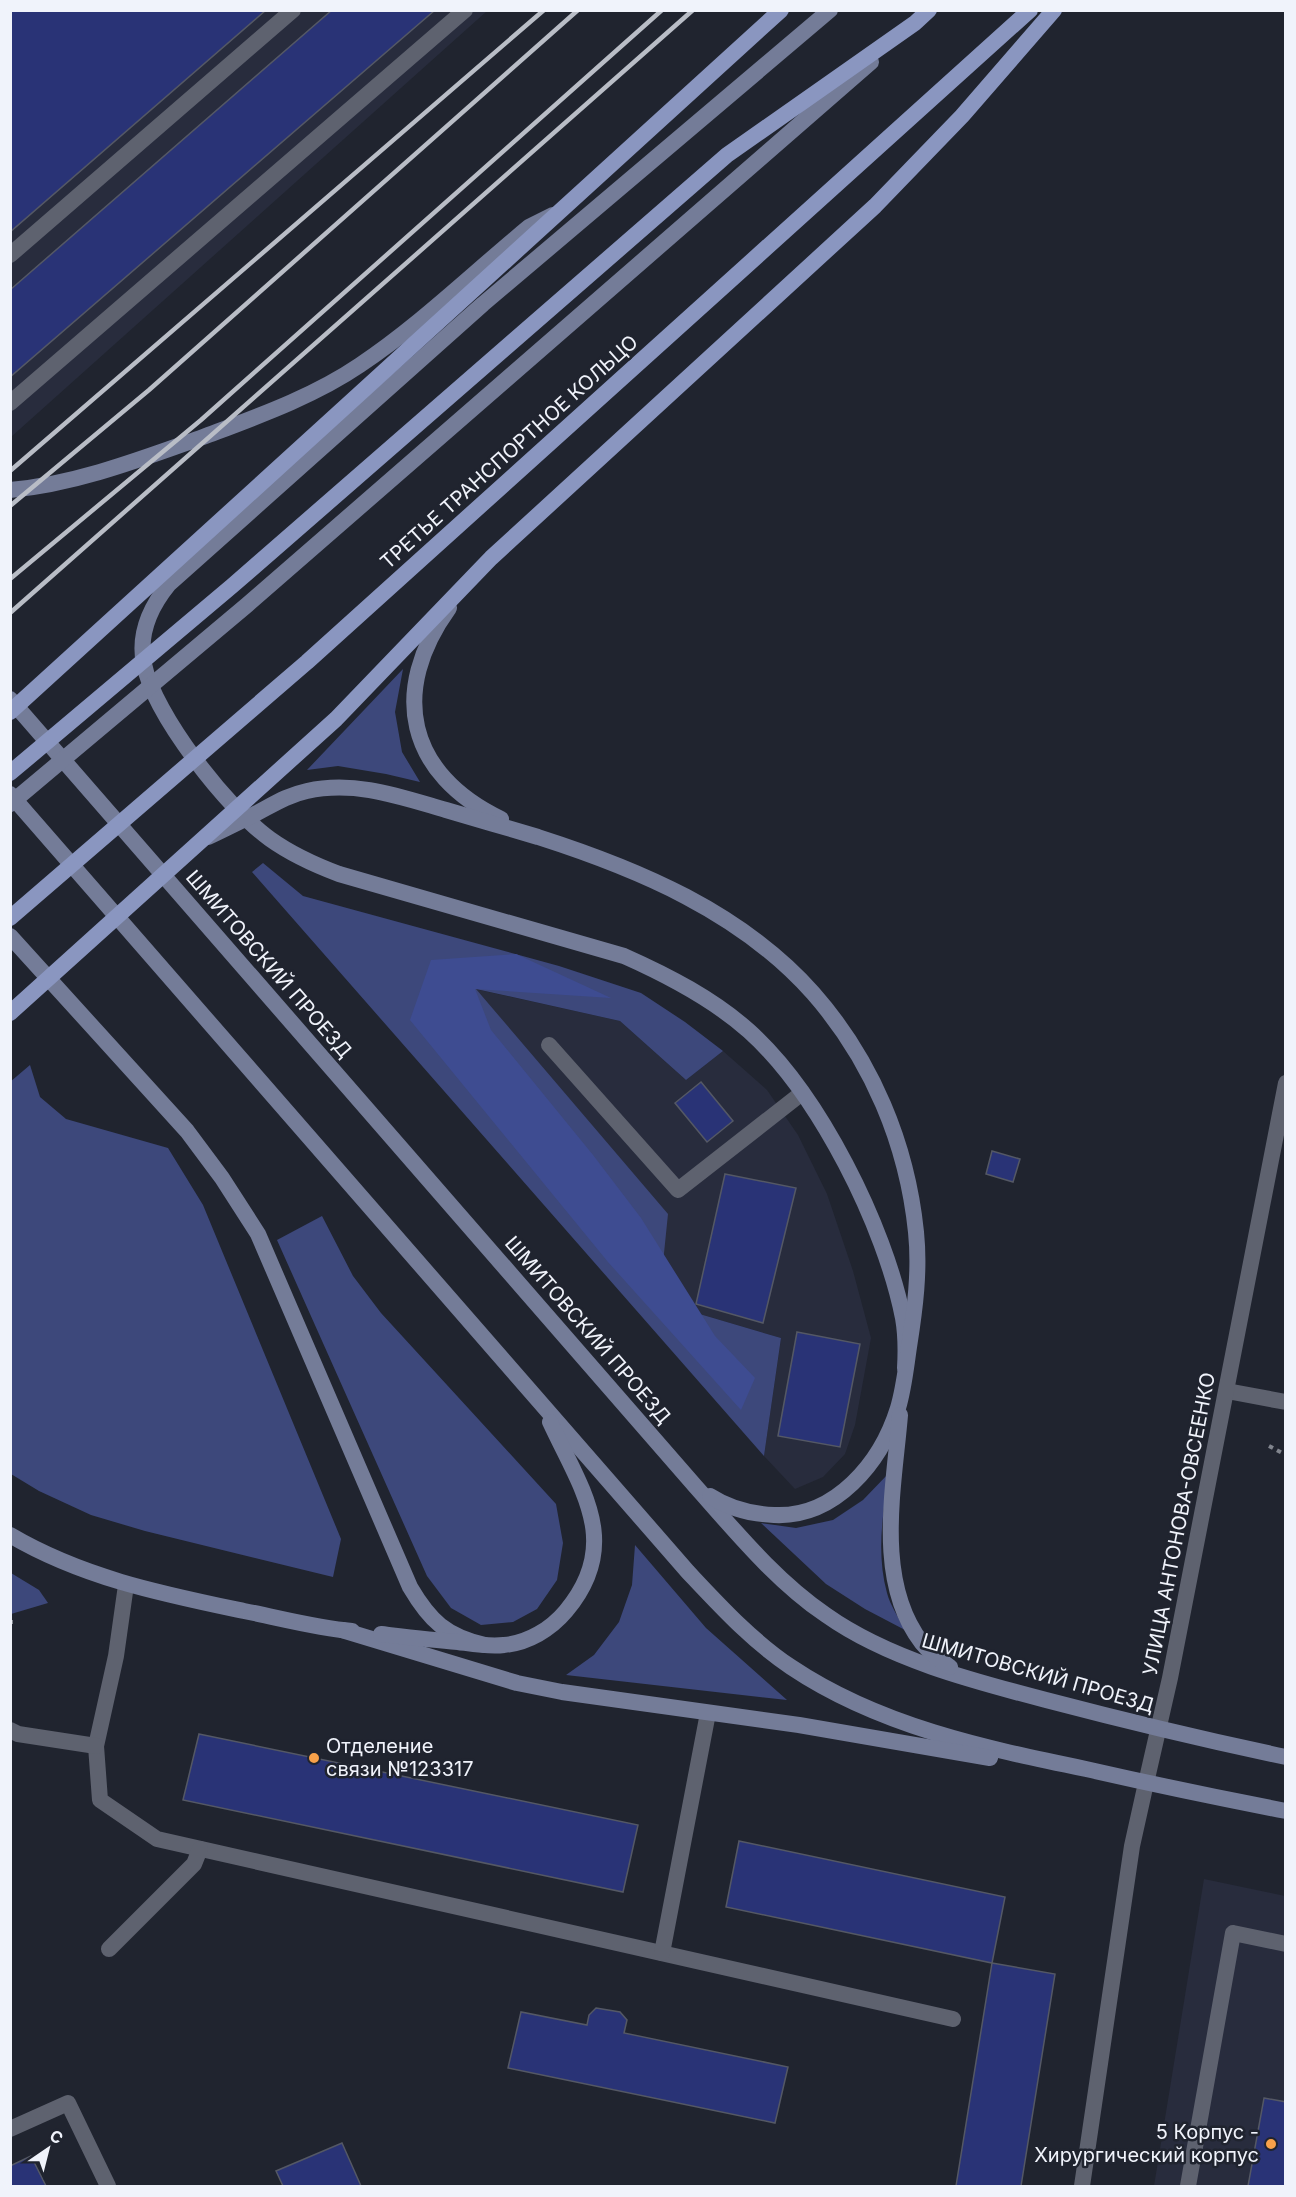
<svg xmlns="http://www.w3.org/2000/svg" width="1296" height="2197" font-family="Inter,sans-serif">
	<rect width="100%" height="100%" fill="#20242f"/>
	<g fill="#282c3d">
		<polygon points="11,11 487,11 11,437"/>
		<polygon points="475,989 620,1021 686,1080 723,1051 767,1090 798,1135 827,1194 853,1271 871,1338 855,1425 845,1454 823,1477 795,1489 764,1456 781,1338 659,1302"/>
		<polygon points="1204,1879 1285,1896 1285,2186 1154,2186"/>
	</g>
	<g fill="#3d487b">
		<polygon points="403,669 395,712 402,752 420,782 386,774 338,766 307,770"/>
		<polygon points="263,863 303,896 559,966 641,993 685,1022 723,1051 686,1080 620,1021 476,989 668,1214 659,1302 781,1338 764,1456 252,872"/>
		<polygon points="30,1065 40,1097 66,1119 168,1148 203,1205 341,1539 333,1577 145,1531 91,1515 39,1491 11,1474 10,1082"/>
		<polygon points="322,1216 353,1276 381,1313 556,1504 563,1543 557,1580 537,1609 513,1622 481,1625 451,1608 427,1576 277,1240"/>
		<path d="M889,1473C883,1512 876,1553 887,1593C890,1605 899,1618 905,1630L865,1609L826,1584L761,1523L796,1528L833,1520L863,1500Z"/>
		<polygon points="635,1545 706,1628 787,1700 566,1675 594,1655 619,1622 632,1585"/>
		<polygon points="11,1573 39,1590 48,1603 11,1614"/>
	</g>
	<polygon fill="#3e4c91" points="516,954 611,998 475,989 491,1030 593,1155 641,1218 715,1336 755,1378 741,1410 608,1262 410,1020 431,960"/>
	<g fill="#293376" stroke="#545865" stroke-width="1.5">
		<polygon points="10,10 266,10 10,232"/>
		<polygon points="332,10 435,10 10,377 10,290"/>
		<polygon points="701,1082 733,1121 707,1142 675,1103"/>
		<polygon points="992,1151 1020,1159 1013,1182 986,1174"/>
		<polygon points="725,1174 796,1188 763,1323 696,1304"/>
		<polygon points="797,1332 860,1344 840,1447 778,1436"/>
		<polygon points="199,1734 638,1825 623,1892 183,1800"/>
		<polygon points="739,1841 1005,1897 992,1963 726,1907"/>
		<polygon points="992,1963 1055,1974 1021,2186 956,2186"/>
		<polygon points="596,2008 620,2012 627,2020 624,2033 788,2067 775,2123 508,2068 521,2012 587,2025 589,2015"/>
		<polygon points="1264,2098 1286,2102 1286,2186 1248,2186"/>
		<polygon points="342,2143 361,2186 283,2186 276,2171"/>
		<polygon points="31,2156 46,2186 10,2186 10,2166"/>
	</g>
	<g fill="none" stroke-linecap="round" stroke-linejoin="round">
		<g stroke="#81858e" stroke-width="4" stroke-dasharray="4.5 4.5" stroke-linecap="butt">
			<polyline points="1269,1446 1286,1455"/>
			<polyline points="10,1622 13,1622"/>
		</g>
		<g stroke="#5e626f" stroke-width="16">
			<polyline points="10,255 293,10"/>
			<polyline points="10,403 465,10"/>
			<polyline points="549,1045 678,1190 802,1093"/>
			<polyline points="1227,1391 1286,1402"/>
			<polyline points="126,1585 116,1656 96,1746 100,1800 157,1839 953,2019"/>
			<polyline points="10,1730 18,1734 96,1746"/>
			<polyline points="109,1949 194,1864 200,1849"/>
			<polyline points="662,1953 708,1713"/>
			<polyline points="10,2129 68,2103 108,2186"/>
			<polyline points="1188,2186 1233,1933 1286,1944"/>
		</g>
		<polyline stroke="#5e626f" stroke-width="16" points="1082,2186 1132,1846 1146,1783"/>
		<polyline stroke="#5e626f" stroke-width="16" points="1146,1783 1170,1678 1286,1083"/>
		<g stroke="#747c98" stroke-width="16">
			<path d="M830,10L483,304L169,584C151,606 138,634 144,664C154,715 228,809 270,839C291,854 315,865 339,874L624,956C669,976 713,999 749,1031C819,1094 885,1226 903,1318C906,1335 906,1351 905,1368"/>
			<path d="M10,490C76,484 141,459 203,437C256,417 313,397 360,365C420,325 473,273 529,227L553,215"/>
			<path d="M449,608C389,691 407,774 501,819"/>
			<path d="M10,699L696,1487C736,1532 776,1581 826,1615C888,1659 973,1681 1046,1700C1126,1721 1205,1740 1286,1757"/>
			<path d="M10,794L688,1572C720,1606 752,1641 791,1667C879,1726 984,1748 1086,1769C1152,1784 1219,1798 1286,1811"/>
			<polyline points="10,804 247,605 871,62"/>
			<path d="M208,837C225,829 241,821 257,813C274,804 288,795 307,791C355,780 401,797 446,810C477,819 507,828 538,837C638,869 741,912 813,993C872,1060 907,1144 916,1232C920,1271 915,1309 909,1347C906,1367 904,1388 898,1408C881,1463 835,1518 774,1515C750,1514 730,1509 710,1496"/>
			<path d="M10,936L187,1131L222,1178L258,1234L410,1587C430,1621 446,1636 485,1645"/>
			<path d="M900,1415C894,1488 874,1581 922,1643C930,1653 940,1660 950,1667"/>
			<path d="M10,1535C83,1578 163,1594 244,1611C280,1618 316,1628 352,1631"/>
			<polyline points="342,1630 517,1683 562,1692 799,1725 990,1758"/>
			<path d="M381,1634C407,1637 432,1640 458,1642C473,1644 489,1647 504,1645C528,1643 551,1629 566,1611C623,1543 581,1489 550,1422"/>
		</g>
		<g stroke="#8a96c0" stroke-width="16">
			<polyline points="10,712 781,10"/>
			<polyline points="10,773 232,586 727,155 915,23 929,10"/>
			<polyline points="10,918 307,662 1030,10"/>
			<polyline points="10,1013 336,719 491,558 875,206 962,116 1054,10"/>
		</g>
		<g stroke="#b9bdc6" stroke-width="4.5">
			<polyline points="10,471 544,10"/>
			<polyline points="10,506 149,390 578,10"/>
			<polyline points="10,579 201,420 662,10"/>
			<polyline points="10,613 693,10"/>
		</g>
	</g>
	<g fill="#f8a14a" stroke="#20242f" stroke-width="2">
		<circle cx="314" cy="1758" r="6"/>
		<circle cx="1271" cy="2144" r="6"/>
	</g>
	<g text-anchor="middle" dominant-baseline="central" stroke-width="5" stroke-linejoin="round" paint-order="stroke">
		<g font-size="20" fill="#f0f3fb" stroke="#20242f">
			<text transform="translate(509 452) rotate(-42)">ТРЕТЬЕ ТРАНСПОРТНОЕ КОЛЬЦО</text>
			<text transform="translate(269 964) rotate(49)">ШМИТОВСКИЙ ПРОЕЗД</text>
			<text transform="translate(588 1330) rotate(49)">ШМИТОВСКИЙ ПРОЕЗД</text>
			<text transform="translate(1179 1524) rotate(-79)">УЛИЦА АНТОНОВА-ОВСЕЕНКО</text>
			<text transform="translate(1038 1673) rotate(16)">ШМИТОВСКИЙ ПРОЕЗД</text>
		</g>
		<g font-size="20" fill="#f0f3fb" stroke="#20242f" text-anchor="start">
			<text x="326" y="1746">Отделение<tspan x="326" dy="23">связи №123317</tspan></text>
			<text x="1259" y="2132" text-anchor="end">5 Корпус -<tspan x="1259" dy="23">Хирургический корпус</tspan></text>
		</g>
	</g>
	<rect width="1296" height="2197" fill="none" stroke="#f0f3fb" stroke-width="24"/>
	<g transform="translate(48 2149) rotate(35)" stroke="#20242f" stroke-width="4.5" paint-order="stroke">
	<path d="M0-4.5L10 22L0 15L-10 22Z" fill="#f0f3fb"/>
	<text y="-9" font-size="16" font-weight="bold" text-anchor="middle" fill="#f0f3fb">С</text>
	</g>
</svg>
